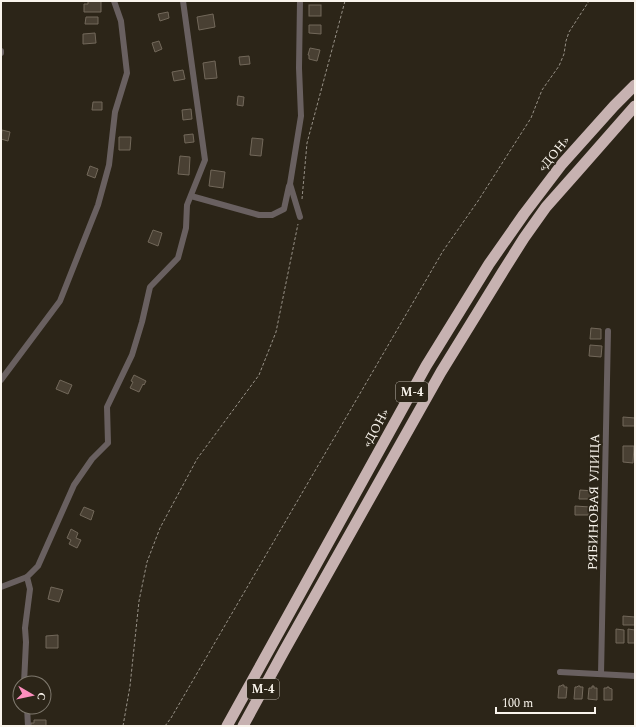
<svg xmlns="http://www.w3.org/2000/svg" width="636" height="727" font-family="Spectral,serif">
	<rect width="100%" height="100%" fill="#2c2518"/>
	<g fill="#494033" stroke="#72685a">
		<polygon points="88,1 101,1 101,12 84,12 84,4 88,4"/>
		<rect x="309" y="5" width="12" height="11"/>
		<polygon points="168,12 169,18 160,21 158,14"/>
		<polygon points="213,14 215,27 199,30 197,17"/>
		<polygon points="86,17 98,17 98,24 85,24"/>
		<polygon points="309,25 321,25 321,34 309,33"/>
		<polygon points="95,33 96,43 83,44 83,34"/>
		<polygon points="159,41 162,49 155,52 152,43"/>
		<polygon points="310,48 320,50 317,61 309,59 309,55 308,55"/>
		<polygon points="249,56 250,64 240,65 239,57"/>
		<polygon points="215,61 217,78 205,79 203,63"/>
		<polygon points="183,70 185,79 174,81 172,72"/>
		<polygon points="238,96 244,97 243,106 237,105"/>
		<polygon points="93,102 102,102 102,110 92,110"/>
		<polygon points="191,109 192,119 183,120 182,110"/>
		<polygon points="2,130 10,132 8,141 1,139"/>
		<polygon points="193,134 194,142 185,143 184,135"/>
		<polygon points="119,137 131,137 130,150 119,150"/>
		<polygon points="252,138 263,139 261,156 250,155"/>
		<polygon points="180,156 190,157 189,175 178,174"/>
		<polygon points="90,166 98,169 95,178 87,175"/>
		<polygon points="211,170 225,172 223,188 209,186"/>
		<polygon points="153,230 162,233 158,246 148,242"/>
		<polygon points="591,328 601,329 601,339 590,339"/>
		<polygon points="590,345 602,346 601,357 589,356"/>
		<polygon points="134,375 146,381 144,385 143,384 139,392 130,388 133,382 131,381"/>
		<polygon points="60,380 72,385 68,394 56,389"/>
		<polygon points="623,417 635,418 635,426 623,426"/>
		<polygon points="623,446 634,446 633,463 623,462"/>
		<polygon points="580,490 594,491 594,499 579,499"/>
		<polygon points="575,506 590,507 590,515 575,515"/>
		<polygon points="84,507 94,511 91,520 80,515"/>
		<polygon points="71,529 78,533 76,538 81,540 77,548 69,544 71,540 67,538"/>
		<polygon points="51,587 63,590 59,602 48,599"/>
		<polygon points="623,616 635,617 635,625 623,625"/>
		<polygon points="616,629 624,630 624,643 616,643"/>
		<polygon points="628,629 635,630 635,643 628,643"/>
		<polygon points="58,635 58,648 46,648 46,636"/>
		<polygon points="562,685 564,685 564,687 567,687 566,698 558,698 559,686 561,686"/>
		<polygon points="578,686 580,686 580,687 583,687 582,699 574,699 575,687 577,687"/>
		<polygon points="592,686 594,686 594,688 597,688 597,700 588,699 589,688 592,688"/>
		<polygon points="607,687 609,687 609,688 612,689 612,700 604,700 604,688 607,688"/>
		<polygon points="34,720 46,720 46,726 31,726 31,723 34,723"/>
	</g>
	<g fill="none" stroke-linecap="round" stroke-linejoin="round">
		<g stroke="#979187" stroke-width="1" stroke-dasharray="3 2" stroke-linecap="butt">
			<polyline points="302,199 307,143 345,1"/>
			<polyline points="123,726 130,686 139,601 147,562 160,528 197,459 259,375 276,332 298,224"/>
			<polyline points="165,726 171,718 443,251 478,201 531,118 542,90 559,66 564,54 566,41 569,32 589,1"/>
		</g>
		<g stroke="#696060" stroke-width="6">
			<polyline points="1,51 1,53"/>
			<polyline points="191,196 259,215 272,215 284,209 289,186"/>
			<polyline points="300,217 290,184 301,116 299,68 300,1"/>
			<polyline points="1,380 60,301 98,205 109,165 115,112 127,73 121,21 114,1"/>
			<polyline points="1,587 27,577"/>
			<polyline points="560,672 635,676"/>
			<polyline points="601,674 608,331"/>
			<polyline points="24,683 26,642 25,628 30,589 27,577 38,566 74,485 92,459 108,443 107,407 132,355 142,322 150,287 178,258 186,228 187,205 205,160 183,1"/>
			<polyline points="27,707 28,726"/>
		</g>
		<g stroke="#c7b2b1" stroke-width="11">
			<polyline points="227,726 426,366 489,264 524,214 562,164 614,106 635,85"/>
			<polyline points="243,726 284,651 441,372 502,273 524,238 546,207 577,172 635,106"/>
		</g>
	</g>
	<g text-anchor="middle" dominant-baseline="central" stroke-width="3.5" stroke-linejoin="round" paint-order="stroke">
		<g fill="#2c2518" stroke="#bcb6ac" stroke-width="1">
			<rect x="396" y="382" width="32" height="20" rx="3"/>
			<rect x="247" y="679" width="32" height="20" rx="3"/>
		</g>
		<g font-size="12" font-weight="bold" fill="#f9f4ec">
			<text x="412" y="392">М-4</text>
			<text x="263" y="689">М-4</text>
		</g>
		<g font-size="13" fill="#f9f4ec" stroke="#2c2518">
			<text transform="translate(554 154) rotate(-50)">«ДОН»</text>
			<text transform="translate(376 428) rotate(-61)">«ДОН»</text>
			<text transform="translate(594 502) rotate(-89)">РЯБИНОВАЯ УЛИЦА</text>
		</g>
	</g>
	<rect width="636" height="727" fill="none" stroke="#f9f4ec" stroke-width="4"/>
	<g transform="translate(32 695) rotate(99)"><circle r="19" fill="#2c2518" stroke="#7e786d"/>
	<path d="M0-3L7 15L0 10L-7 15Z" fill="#fd8ebe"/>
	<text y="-6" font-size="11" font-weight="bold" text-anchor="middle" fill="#f9f4ec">С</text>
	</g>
	<path d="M496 707v6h99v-6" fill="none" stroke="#f9f4ec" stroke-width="2"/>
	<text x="502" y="707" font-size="12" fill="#f9f4ec" stroke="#2c2518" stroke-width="3" paint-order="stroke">100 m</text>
</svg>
